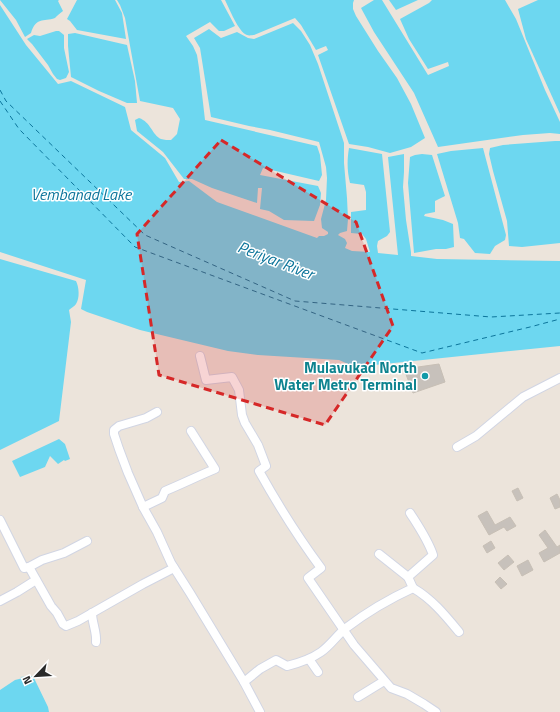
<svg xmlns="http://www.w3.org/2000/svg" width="560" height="712" font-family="'Titillium Web',sans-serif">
	<rect width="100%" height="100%" fill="#ece4db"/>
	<g fill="#6dd7f0">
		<path d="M0,0H59L58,1L63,11C60,13 57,16 55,18C43,22 36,17 31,33L25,37L16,20Z"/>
		<polygon points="77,0 115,0 122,13 126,39 77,30 70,21 67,19"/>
		<path d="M117,0H221L235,26L224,31H219L210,22L186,36L193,46L197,55L199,68L205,120L317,146L320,155L322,175L319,181L263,168L260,175L318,186L321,193L320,205L314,221L284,220L269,211L260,209L262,188H258L257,203L212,188L192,179H184L163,152L137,131L135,120L139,118C151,122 152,135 161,139C164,140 168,140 171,140L177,134L180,119L173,108L140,101L125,18L120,5Z"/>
		<path d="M225,0H354L353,3V9L356,16L378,51L397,78L411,104L425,138L411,147L390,153L368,147L349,144L318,55L328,50L326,46L316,50L301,25L295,18L254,35C253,35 249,36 247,35C239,33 229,8 225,0Z"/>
		<polygon points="374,0 382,0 428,75 449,66 448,62 428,69 409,39 400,19 429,3 432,0 505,0 516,19 545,90 560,122 560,134 550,133 523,135 438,147 414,93 374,32 361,8"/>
		<polygon points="389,0 418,0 396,10"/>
		<polygon points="538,0 560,0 560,114 526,39 518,9"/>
		<path d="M0,5L26,45L58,84L71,81L125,107L131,130L165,158L179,182L189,181L217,202L317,238L319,236H324L328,234V232L322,228L321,219L326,200L327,178L326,167L319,142L270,130L249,126L211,117L200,48L194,38L209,29L221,38L237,32L248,38L254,39L293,23L301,31L310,45L318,64L344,143V163L347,198L348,219L347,231L340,233L338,235L345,239L347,243L345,248L352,251L370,252L366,239L362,234L351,233V212L366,210V192L364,185L350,183C347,171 347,160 349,148L382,154L390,232L387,236L378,241L377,246L378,253L398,255L388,157L404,154V172L403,187L406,220L411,252V256L437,259L560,261V346L355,367L339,360L258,355L228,351L140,330L87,312L81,309L86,280L0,252Z"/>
		<polygon points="56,31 59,31 64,35 64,48 69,72 66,78 60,80 57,79 53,74 48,65 32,44 27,39 34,35 40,36"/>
		<polygon points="75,33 127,45 135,81 137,103 127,103 99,91 71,77 68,46 68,34"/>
		<polygon points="555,141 560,141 560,243 522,247 509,246 507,221 493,171 489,154 490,148 503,145"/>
		<polygon points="483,148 506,235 505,240 495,246 490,254 475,253 464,239 460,238 458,223 437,154 451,151"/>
		<polygon points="422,154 432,155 445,196 435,201 435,212 425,214 424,216 443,220 453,224 454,247 446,249 436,249 414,253 408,183 410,157 415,155"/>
		<path d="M0,259L76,281C79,287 80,298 76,304C75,306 71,308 69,310L71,322L59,421L0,450Z"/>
		<polygon points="59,439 65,444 70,459 65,461 64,460 58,464 50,456 45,467 20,477 12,461"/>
		<polygon points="33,676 48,707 49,712 0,712 0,690 15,680 23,678 20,677"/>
	</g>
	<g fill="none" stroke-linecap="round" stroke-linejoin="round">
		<g stroke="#0c759b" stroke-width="1" stroke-dasharray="5 4" stroke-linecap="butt">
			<polyline points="0,90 6,101 145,235 295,301 491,317 560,313"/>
			<polyline points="0,101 19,129 135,247 422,353 530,327 560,319"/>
		</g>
	</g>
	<g fill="#c7c1bb" stroke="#c7bfb5">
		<polygon points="439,364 445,382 413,393 404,369"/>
		<polygon points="518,488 523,498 517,501 512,491"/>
		<polygon points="557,494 560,500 560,507 555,509 550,498"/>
		<polygon points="487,511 495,525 510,517 516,526 507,531 504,527 489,535 478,516"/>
		<polygon points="545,530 557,547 560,545 560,553 544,562 539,553 548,548 539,535"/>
		<polygon points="491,541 495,548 487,553 483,546"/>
		<polygon points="508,555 514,562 504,570 498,563"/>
		<polygon points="528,560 533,570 522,576 517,566"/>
		<polygon points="500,577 507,584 501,589 495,582"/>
	</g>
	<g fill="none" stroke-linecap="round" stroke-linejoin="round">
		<g stroke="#d1d5e3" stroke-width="10">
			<g id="minor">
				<path d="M200,356L206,380L232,377L239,390L242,415L245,423L258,445L266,466L259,471C278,505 298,537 321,568L308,578L354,645L391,688L407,694L424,704L436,712"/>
				<path d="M157,412L146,418L119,426L114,430V434L119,449L128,473L143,507L157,532L171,563L190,593L244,682L260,669L276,660L287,666C299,663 311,659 321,652C331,645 337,635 346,628C367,612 389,599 413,588L408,577L433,555C428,540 419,527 410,513"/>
				<polyline points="457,447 476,436 523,397 560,378"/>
				<path d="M143,507L162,498L165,491C182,484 198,476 215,469L191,431"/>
				<polyline points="0,520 24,568 29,567 42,560 64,553 87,541"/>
				<polyline points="379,554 408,577"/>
				<polyline points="29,567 51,606 57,613 63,624 66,626 78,621 143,584 174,568"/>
				<path d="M413,588C432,599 445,615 459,632"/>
				<polyline points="0,601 17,592 36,580"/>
				<path d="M92,613C92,623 97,632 96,642"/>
				<polyline points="309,659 318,672"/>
				<polyline points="244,682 260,712"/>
				<polyline points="358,697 384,681"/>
			</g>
		</g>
		<use href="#minor" stroke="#fff" stroke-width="8"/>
	</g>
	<path fill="#d62828" fill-opacity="0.2" stroke="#d62828" stroke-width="3" stroke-dasharray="8 5" stroke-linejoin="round" d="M221,140L356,222L393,326L325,425L159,375L137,234Z"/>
	<circle fill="#0f9aa8" stroke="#fff" stroke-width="1.5" cx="425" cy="376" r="4"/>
	<g text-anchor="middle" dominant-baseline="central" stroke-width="3" stroke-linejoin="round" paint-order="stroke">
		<g font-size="15" font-weight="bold" fill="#0d838f" stroke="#fff" text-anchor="end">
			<text x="417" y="367">Mulavukad North<tspan x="417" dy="17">Water Metro Terminal</tspan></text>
		</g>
		<g font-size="16" font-style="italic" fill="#0c759b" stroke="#fff">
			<text x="81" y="194">Vembanad Lake</text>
			<text transform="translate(276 260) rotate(21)">Periyar River</text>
		</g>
	</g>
	<g transform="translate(36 676) rotate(245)" stroke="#ffffff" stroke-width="3" paint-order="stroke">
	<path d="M0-3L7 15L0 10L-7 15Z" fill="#2a2a2a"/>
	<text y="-6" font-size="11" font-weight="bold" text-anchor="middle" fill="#2a2a2a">N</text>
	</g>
</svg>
